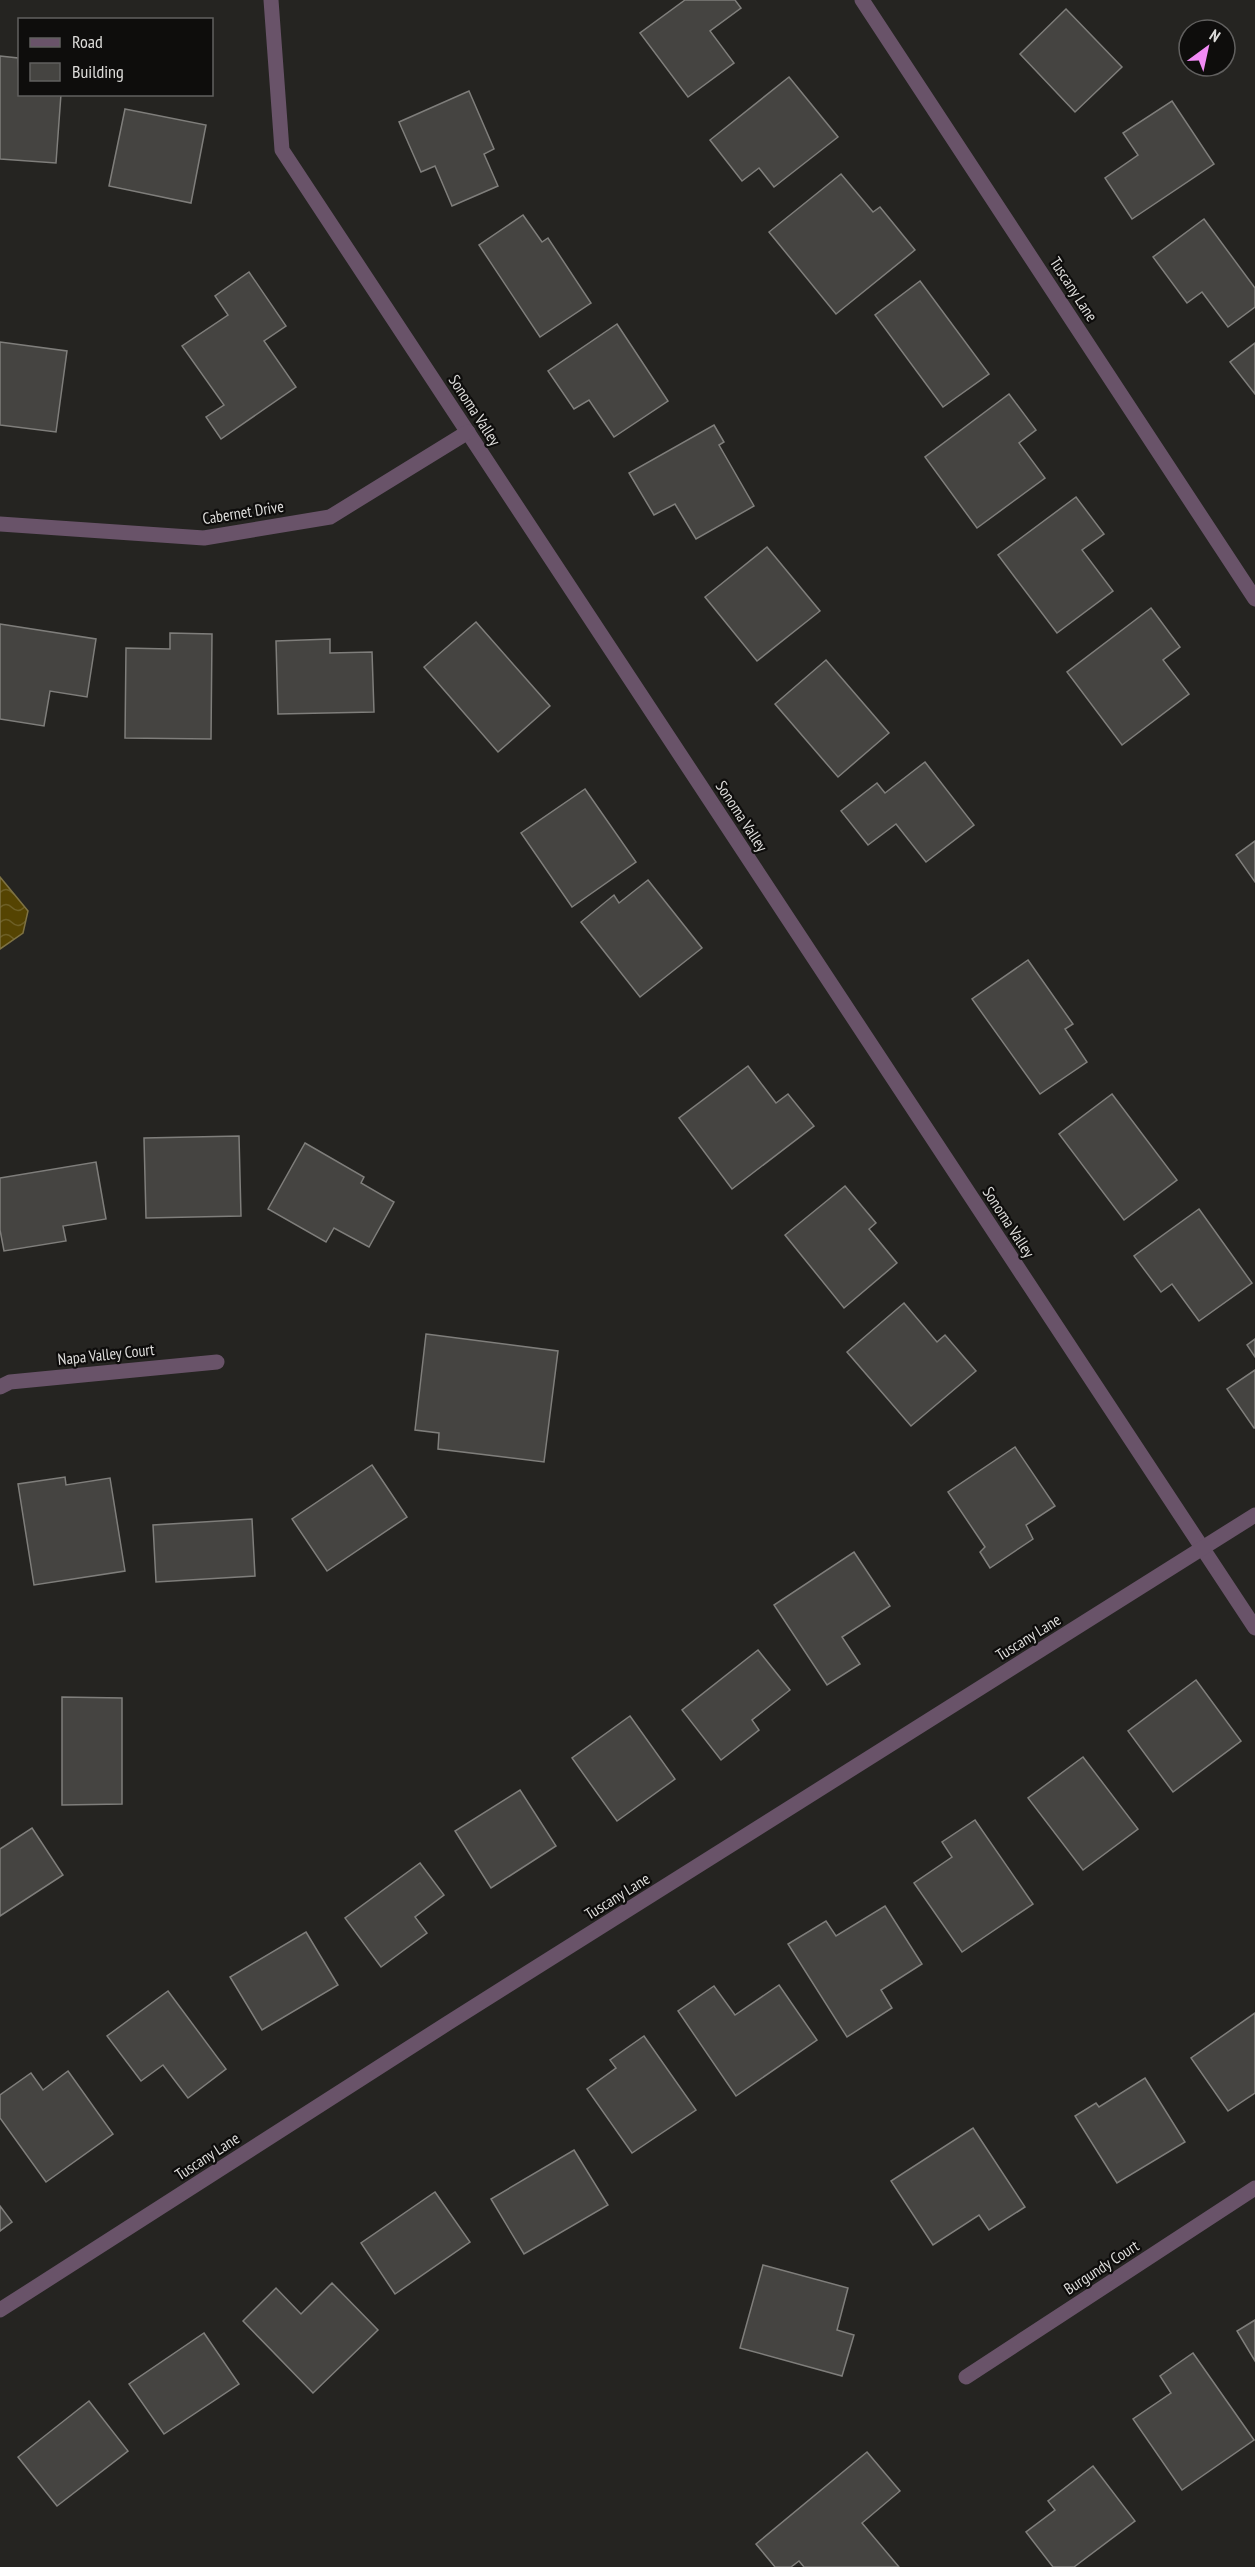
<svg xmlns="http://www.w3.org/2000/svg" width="1255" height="2567" font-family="'PT Sans Narrow',sans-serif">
	<defs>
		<pattern id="water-waves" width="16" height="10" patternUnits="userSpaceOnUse" patternTransform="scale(1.5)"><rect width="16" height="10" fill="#554402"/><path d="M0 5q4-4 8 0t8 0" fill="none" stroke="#6d5f26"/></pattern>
	</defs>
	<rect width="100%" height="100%" fill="#252421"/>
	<polygon fill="url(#water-waves)" stroke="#7e7243" stroke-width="1.5" points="0,877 28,911 23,933 0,949"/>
	<g fill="#454441" stroke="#7f7e7b" stroke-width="1.5">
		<polygon points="685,0 735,0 741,8 710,31 734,63 688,97 640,33"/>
		<polygon points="1066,9 1122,67 1075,112 1020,54"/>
		<polygon points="0,56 18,58 20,94 61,94 56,163 0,159"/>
		<polygon points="789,77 838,137 774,187 759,168 742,181 710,140"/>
		<polygon points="469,91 494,149 484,154 498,186 452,206 435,166 421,172 399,122"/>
		<polygon points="1172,101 1214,164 1132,219 1105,178 1138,155 1123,133"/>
		<polygon points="125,109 206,125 191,203 109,186"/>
		<polygon points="841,174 873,212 880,207 915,250 836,314 769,232"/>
		<polygon points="523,215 542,242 548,238 591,303 540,337 479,245"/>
		<polygon points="1204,219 1255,288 1255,307 1228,327 1202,292 1187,303 1153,257"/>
		<polygon points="249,272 286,326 264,341 296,387 221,439 206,417 224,405 182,346 228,315 215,296"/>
		<polygon points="920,281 989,374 943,407 875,315"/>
		<polygon points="617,324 668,401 614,437 589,400 574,409 548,371"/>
		<polygon points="0,342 67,351 56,432 0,425"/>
		<polygon points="1255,343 1255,394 1230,362"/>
		<polygon points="1009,394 1036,430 1019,443 1045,478 977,528 925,457"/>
		<polygon points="714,425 724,442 719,445 754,506 696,539 675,504 654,515 629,473"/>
		<polygon points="1076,497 1104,534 1082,550 1113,591 1057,633 998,555"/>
		<polygon points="767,547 820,611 757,661 705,597"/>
		<polygon points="1151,608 1180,647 1163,660 1189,694 1122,745 1067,672"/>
		<polygon points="476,622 550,706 498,752 424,667"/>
		<polygon points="0,624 96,639 87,697 50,691 44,726 0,719"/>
		<polygon points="170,633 212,634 211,739 125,738 126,648 170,649"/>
		<polygon points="330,639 330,653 372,652 374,712 278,714 276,641"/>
		<polygon points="826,660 889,733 838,777 775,704"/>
		<polygon points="925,762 974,825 926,862 896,824 868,845 841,811 877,783 885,793"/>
		<polygon points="585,789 636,862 572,907 521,833"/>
		<polygon points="1255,841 1255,882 1236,855"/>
		<polygon points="648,880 702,948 640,997 581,922 614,895 619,903"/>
		<polygon points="1028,960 1073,1024 1065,1029 1087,1062 1040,1094 972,999"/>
		<polygon points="748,1066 776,1103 788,1094 814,1126 732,1189 679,1118"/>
		<polygon points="1112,1094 1177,1180 1124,1220 1059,1134"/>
		<polygon points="239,1136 241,1216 146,1218 144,1138"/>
		<polygon points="305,1143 364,1177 361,1183 394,1202 369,1247 334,1228 326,1242 268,1209"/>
		<polygon points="96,1162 106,1219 63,1226 66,1241 4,1251 0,1230 0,1178"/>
		<polygon points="845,1186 876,1223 869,1229 897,1263 844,1308 785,1235"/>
		<polygon points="1199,1209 1252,1283 1199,1321 1172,1284 1161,1292 1134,1256"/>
		<polygon points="904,1303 937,1342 945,1335 976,1371 911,1426 847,1352"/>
		<polygon points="426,1334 558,1351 544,1462 438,1449 439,1433 415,1430"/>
		<polygon points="1255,1339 1255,1357 1247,1345"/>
		<polygon points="1255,1370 1255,1428 1254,1428 1227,1389"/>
		<polygon points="1015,1447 1055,1506 1026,1525 1033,1539 990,1568 980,1552 985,1547 948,1492"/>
		<polygon points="372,1465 407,1517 327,1571 292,1519"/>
		<polygon points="65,1477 66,1485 110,1478 125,1571 34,1585 18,1484"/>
		<polygon points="252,1519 255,1576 156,1582 153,1525"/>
		<polygon points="854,1552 890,1606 842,1637 860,1664 827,1685 774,1605"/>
		<polygon points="758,1650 790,1690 752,1720 759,1730 721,1760 682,1710"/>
		<polygon points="1196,1680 1241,1741 1173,1792 1128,1731"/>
		<polygon points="62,1697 122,1698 122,1804 62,1805"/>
		<polygon points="630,1716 675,1779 617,1821 572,1758"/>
		<polygon points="1083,1757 1138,1829 1083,1870 1028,1798"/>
		<polygon points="520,1790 556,1846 491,1888 455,1831"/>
		<polygon points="975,1820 1033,1904 962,1952 914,1883 952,1857 942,1842"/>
		<polygon points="32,1828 63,1875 0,1916 0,1849"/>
		<polygon points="420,1863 444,1895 415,1917 427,1933 381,1967 345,1918"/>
		<polygon points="885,1906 922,1964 881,1990 892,2008 847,2037 788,1944 826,1921 836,1936"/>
		<polygon points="306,1932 338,1985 262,2030 230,1977"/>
		<polygon points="779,1985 817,2040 736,2096 678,2011 714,1986 735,2015"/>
		<polygon points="168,1991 226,2069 188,2098 163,2065 141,2081 107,2036"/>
		<polygon points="1255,2013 1255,2093 1228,2111 1191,2058"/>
		<polygon points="644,2036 696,2110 632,2153 587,2089 616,2068 610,2060"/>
		<polygon points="68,2071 113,2134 46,2182 0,2118 0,2095 31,2073 43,2090"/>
		<polygon points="1145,2078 1185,2142 1117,2183 1075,2116 1096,2103 1099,2107"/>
		<polygon points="973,2128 1025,2207 989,2230 979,2215 933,2245 891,2181"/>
		<polygon points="574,2150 608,2205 524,2254 491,2199"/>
		<polygon points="435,2192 470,2242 395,2294 361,2243"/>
		<polygon points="0,2206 12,2222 0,2231"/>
		<polygon points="763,2265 848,2288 837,2330 854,2335 842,2376 740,2348"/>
		<polygon points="332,2283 378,2330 313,2393 243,2321 276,2288 301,2314"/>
		<polygon points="1255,2320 1255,2361 1237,2331"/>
		<polygon points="204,2333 239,2384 164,2434 129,2384"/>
		<polygon points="1193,2353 1254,2440 1182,2490 1133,2419 1171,2393 1160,2376"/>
		<polygon points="89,2401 128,2451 57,2506 18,2457"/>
		<polygon points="867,2452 900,2491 862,2523 899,2567 804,2567 799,2561 791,2567 775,2567 756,2544"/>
		<polygon points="1093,2466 1135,2521 1074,2567 1053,2567 1026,2532 1055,2510 1048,2501"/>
	</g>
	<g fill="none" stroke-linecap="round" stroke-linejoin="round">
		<g stroke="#695369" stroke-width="15">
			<polyline points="271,0 282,150 1255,1628"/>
			<polyline points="862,0 1255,599"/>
			<polyline points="0,524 204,538 330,517 468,432"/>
			<polyline points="0,1387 10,1382 217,1362"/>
			<polyline points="0,2310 448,2023 1255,1515"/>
			<polyline points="966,2377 1255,2188"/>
		</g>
	</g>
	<g text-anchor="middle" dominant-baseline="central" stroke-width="4.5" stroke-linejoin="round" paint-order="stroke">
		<g font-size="16" fill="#dedddb" stroke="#0e0d0c">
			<text transform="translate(1074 289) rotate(57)">Tuscany Lane</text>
			<text transform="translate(475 410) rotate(57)">Sonoma Valley</text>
			<text transform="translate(243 512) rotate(-9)">Cabernet Drive</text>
			<text transform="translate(742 816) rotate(57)">Sonoma Valley</text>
			<text transform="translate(1009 1222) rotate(57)">Sonoma Valley</text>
			<text transform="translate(106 1354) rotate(-6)">Napa Valley Court</text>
			<text transform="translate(1028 1637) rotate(-32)">Tuscany Lane</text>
			<text transform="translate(617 1896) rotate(-32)">Tuscany Lane</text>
			<text transform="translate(207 2156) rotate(-33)">Tuscany Lane</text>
			<text transform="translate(1101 2267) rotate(-33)">Burgundy Court</text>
		</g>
	</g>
	<rect x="18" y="18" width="195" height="78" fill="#0e0d0c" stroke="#61605f" stroke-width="1.5"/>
	<rect x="30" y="38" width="30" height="9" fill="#695369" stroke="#61605f" stroke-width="1.5"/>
	<text x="72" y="48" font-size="18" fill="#dedddb">Road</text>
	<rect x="30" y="63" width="30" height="18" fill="#454441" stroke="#61605f" stroke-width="1.5"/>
	<text x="72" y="78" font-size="18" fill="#dedddb">Building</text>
	<g transform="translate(1207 48) rotate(33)"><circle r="28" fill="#0e0d0c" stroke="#61605f" stroke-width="1.5"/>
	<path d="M0-4.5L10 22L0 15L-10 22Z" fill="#f18af5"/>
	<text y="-9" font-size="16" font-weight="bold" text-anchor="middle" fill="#dedddb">N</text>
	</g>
</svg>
